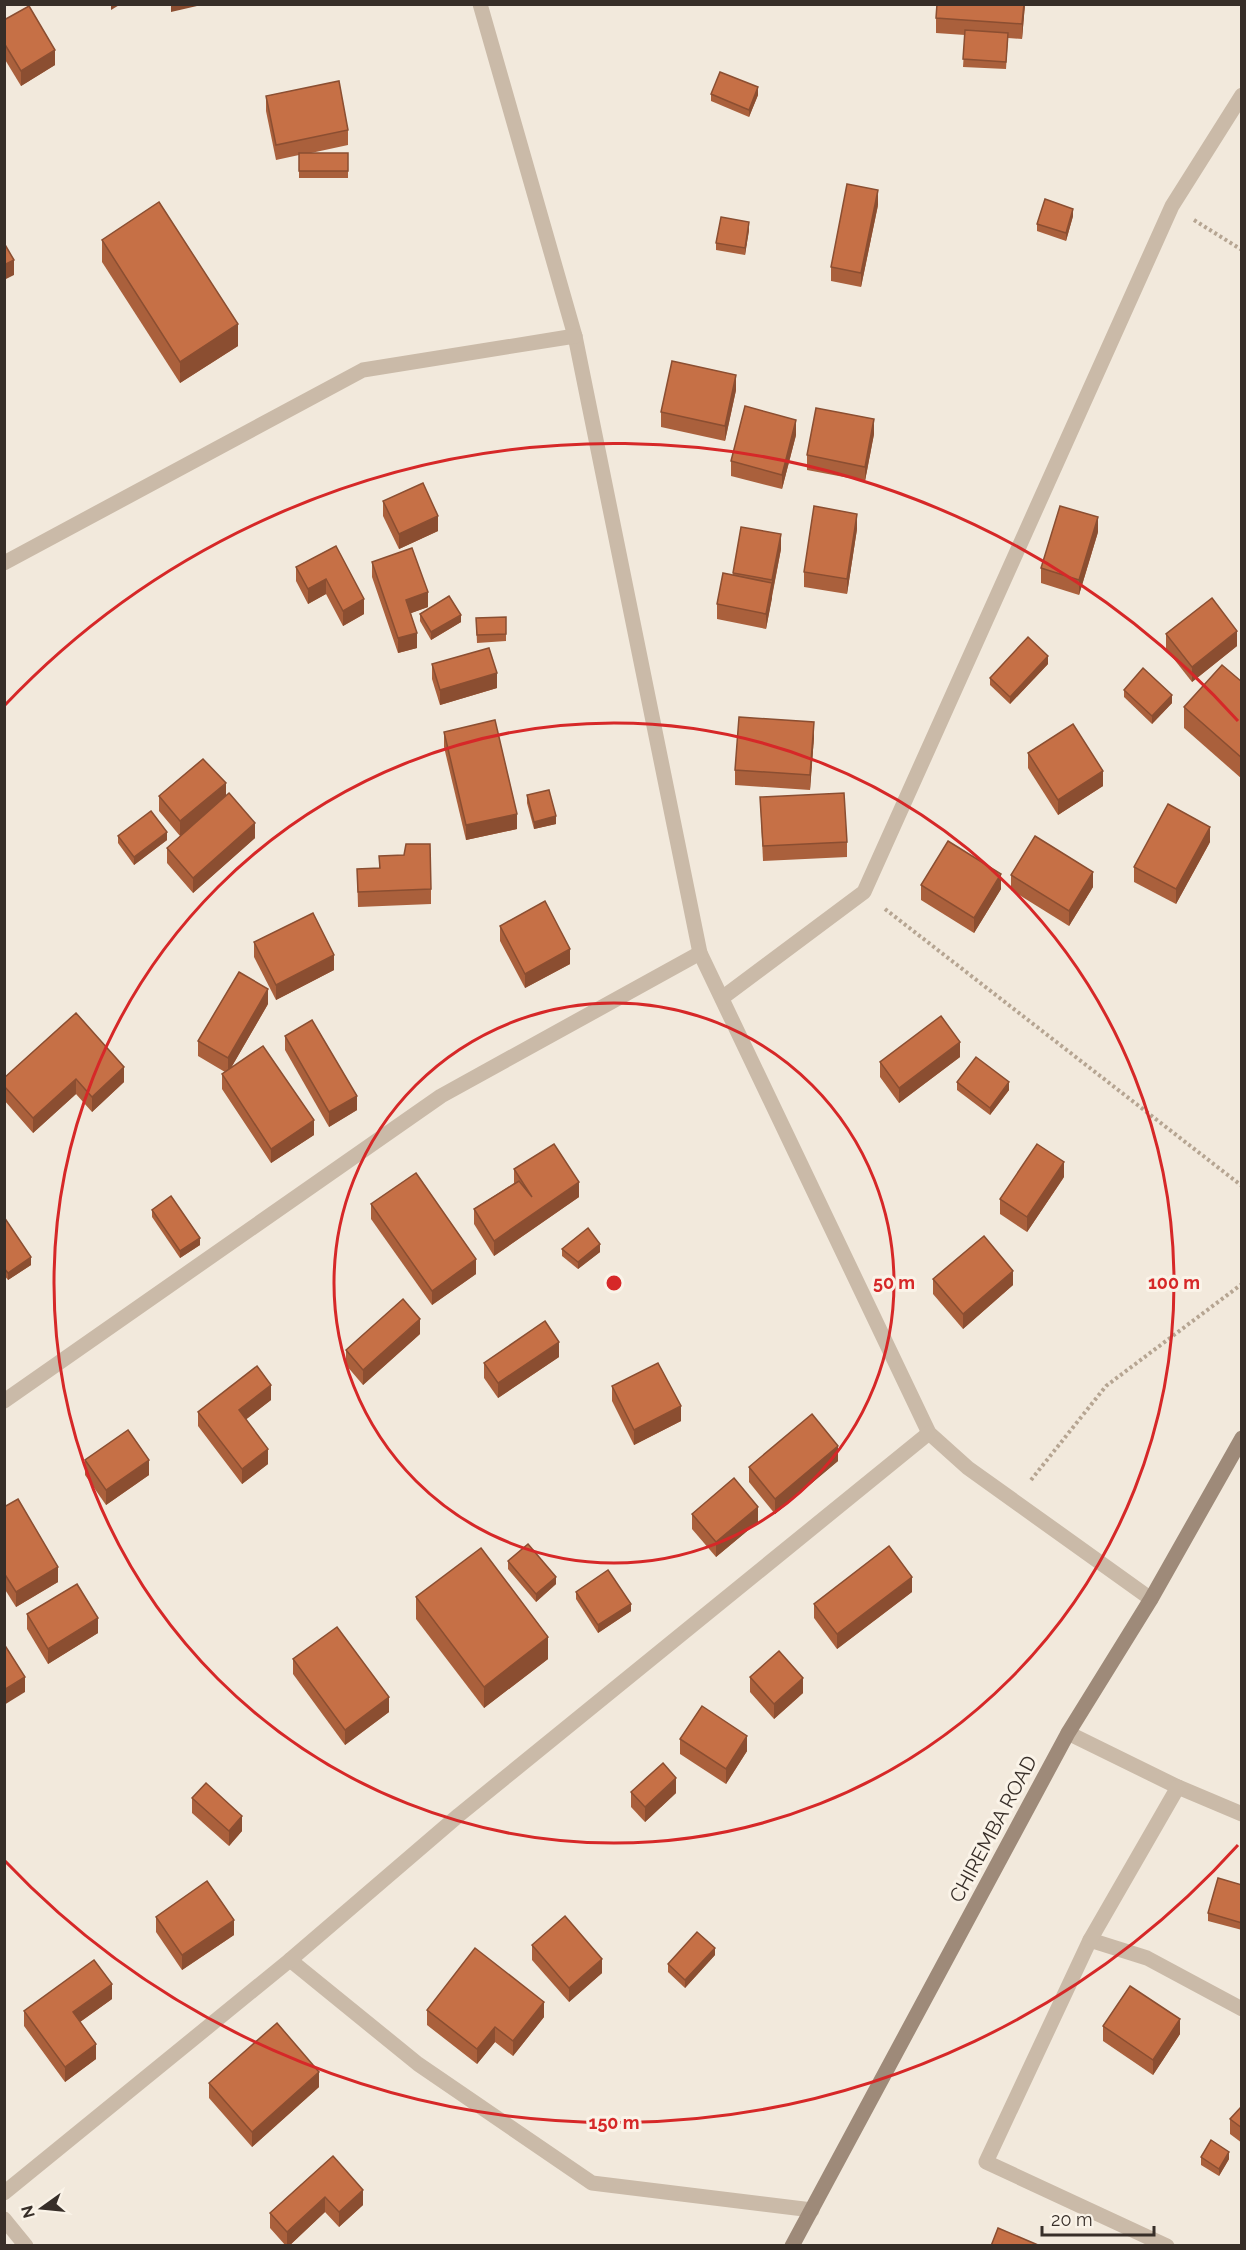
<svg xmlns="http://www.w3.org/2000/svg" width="1246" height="2250" font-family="Raleway,sans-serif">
	<rect width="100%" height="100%" fill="#f2e9dc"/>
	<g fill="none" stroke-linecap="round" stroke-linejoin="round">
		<g stroke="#b6a592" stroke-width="4" stroke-dasharray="3 3" stroke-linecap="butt">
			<polyline points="1194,220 1242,250"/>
			<polyline points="885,909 1242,1186"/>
			<polyline points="1031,1480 1106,1386 1242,1284"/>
		</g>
		<g stroke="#cabaa8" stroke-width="15">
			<polyline points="480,4 575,336 700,953 929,1433 968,1468 1151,1599"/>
			<polyline points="4,563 363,370 575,336"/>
			<polyline points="722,998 864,892 1172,206 1242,95"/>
			<polyline points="4,1401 441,1096 700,953"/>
			<polyline points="1068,1733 1178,1787 1242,1814"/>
			<polyline points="1090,1940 1147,1958 1242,2009"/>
			<polyline points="290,1960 418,2064 592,2183 812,2210"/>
			<polyline points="4,2193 290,1960 459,1815 929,1433"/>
			<polyline points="4,2219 26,2246"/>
			<polyline points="1167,2246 986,2162 1090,1940 1178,1787"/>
		</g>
		<polyline stroke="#9e8a79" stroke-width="15" points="792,2246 1068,1733 1151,1599 1242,1438"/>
	</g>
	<g fill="#aa603c">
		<polygon points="1025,4 1022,39 1008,38 1006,69 963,67 965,35 936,33 936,18"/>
		<polygon points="4,20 55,65 21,86 4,58"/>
		<polygon points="711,94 758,95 749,117 711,101"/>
		<polygon points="266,96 348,130 348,145 311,153 348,153 348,178 299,178 299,155 276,160 266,111"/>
		<polygon points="878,205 861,287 831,281 831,267"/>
		<polygon points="1073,216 1066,241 1037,231 1037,224"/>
		<polygon points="749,230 745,255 716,250 716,243"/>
		<polygon points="102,240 238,346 180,383 102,262"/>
		<polygon points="736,390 725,441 661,427 661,412"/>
		<polygon points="874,434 865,481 807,470 807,455"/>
		<polygon points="796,435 782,489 731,476 731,461"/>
		<polygon points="383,501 438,531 399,549 383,516"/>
		<polygon points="857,529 847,594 804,587 804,572"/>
		<polygon points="1098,532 1079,595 1041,583 1041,568"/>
		<polygon points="336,546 364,614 343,626 326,594 308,604 296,581 296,567"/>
		<polygon points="781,549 766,629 717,619 717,604 733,575 733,573"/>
		<polygon points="372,562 428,607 411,613 417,648 398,653 372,577"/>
		<polygon points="420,614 461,622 431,640 420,621"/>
		<polygon points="506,617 506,641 477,643 476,618"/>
		<polygon points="1166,634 1237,646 1192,682 1166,649"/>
		<polygon points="432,664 497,688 440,705 432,679"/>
		<polygon points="1048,664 1010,704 990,685 990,678"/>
		<polygon points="1242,682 1242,779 1184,728 1184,707"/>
		<polygon points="1124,690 1172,703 1152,724 1124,697"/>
		<polygon points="444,732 517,829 466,840 444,747"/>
		<polygon points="814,737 810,790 735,785 735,770"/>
		<polygon points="1028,753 1103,786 1058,815 1028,768"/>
		<polygon points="226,795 255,838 193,893 167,863 167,848 180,836 159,811 159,796"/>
		<polygon points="527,795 556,824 534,829 527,803"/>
		<polygon points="760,797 847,842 847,857 763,861"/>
		<polygon points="118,836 167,840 134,865 118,843"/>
		<polygon points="1210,842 1176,904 1134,882 1134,867"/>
		<polygon points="379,856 431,889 431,904 358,907 357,869 379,868"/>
		<polygon points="1011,875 1093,887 1069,926 1011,890"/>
		<polygon points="921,885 1001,889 974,933 921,900"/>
		<polygon points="500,926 570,964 525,988 500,941"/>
		<polygon points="254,942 334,970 276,1000 254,957"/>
		<polygon points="268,1004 231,1068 314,1135 271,1163 222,1089 222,1074 225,1072 198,1056 198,1041"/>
		<polygon points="76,1013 124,1082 92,1112 76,1094 33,1133 4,1100 4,1078"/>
		<polygon points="285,1036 357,1110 329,1127 285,1050"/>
		<polygon points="960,1057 899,1103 880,1077 880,1062"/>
		<polygon points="957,1082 1009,1090 990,1115 957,1090"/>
		<polygon points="514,1169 579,1197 494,1256 474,1224 474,1209 514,1183"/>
		<polygon points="1064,1177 1027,1232 1000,1214 1000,1199"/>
		<polygon points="371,1204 476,1274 432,1305 371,1219"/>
		<polygon points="152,1210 200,1245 180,1258 152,1217"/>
		<polygon points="4,1217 31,1265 8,1280 4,1275"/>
		<polygon points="562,1249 600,1252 578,1269 562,1256"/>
		<polygon points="933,1279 1013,1285 963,1329 933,1294"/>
		<polygon points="420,1334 363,1385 346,1365 346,1350"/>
		<polygon points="559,1357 498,1398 484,1378 484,1363"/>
		<polygon points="612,1386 681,1421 634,1445 612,1401"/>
		<polygon points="271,1400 246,1419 268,1464 242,1484 198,1426 198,1412"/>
		<polygon points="85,1460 149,1475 106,1505 85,1475"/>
		<polygon points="838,1461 775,1514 749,1482 749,1467"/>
		<polygon points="4,1507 58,1582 16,1607 4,1588"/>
		<polygon points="692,1514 758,1522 716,1557 692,1529"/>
		<polygon points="508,1561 556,1584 536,1602 508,1569"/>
		<polygon points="576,1592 631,1611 598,1633 576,1599"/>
		<polygon points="912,1592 837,1649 814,1618 814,1604"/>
		<polygon points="416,1597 548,1659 484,1708 416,1619"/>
		<polygon points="27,1614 98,1633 48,1664 27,1629"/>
		<polygon points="293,1659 389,1712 345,1745 293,1674"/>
		<polygon points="750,1677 803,1693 774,1719 750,1692"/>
		<polygon points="680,1739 747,1751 726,1784 680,1754"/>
		<polygon points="631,1792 676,1793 645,1822 631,1807"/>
		<polygon points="192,1798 242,1831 229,1846 192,1813"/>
		<polygon points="1242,1885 1242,1930 1208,1921 1208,1913"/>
		<polygon points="156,1917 234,1935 182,1970 156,1932"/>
		<polygon points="532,1945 602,1973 569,2002 532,1960"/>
		<polygon points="715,1955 685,1988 668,1972 668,1964"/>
		<polygon points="112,1999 80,2022 96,2059 65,2082 24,2026 24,2011"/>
		<polygon points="427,2010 544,2017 513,2056 495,2042 477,2064 427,2025"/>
		<polygon points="1103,2026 1180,2034 1153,2075 1103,2041"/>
		<polygon points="209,2083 319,2087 252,2147 209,2098"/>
		<polygon points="1242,2106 1242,2143 1230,2134 1230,2119"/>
		<polygon points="333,2156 363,2205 339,2227 325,2212 289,2246 286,2246 270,2228 270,2213"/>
		<polygon points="1201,2157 1229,2159 1219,2176 1201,2165"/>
	</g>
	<g fill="#8b4e31">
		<polygon points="111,4 121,4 111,10"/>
		<polygon points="171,4 197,4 197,6 171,12"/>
		<polygon points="1024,4 1025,4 1022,39 1022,24"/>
		<polygon points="55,50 55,65 21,86 21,71"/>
		<polygon points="758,87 758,95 749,117 749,110"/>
		<polygon points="878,190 878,205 861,287 861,273"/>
		<polygon points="1073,209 1073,216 1066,241 1066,233"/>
		<polygon points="749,222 749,230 745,255 745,248"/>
		<polygon points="14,260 14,275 4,280 4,265"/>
		<polygon points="238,324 238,346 180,383 180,362"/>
		<polygon points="736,375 736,390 725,441 725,426"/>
		<polygon points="874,419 874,434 865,481 865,467"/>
		<polygon points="796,420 796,435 782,489 782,475"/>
		<polygon points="857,514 857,529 847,594 847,579"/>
		<polygon points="438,516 438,531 399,549 399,534"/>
		<polygon points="1098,517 1098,532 1079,595 1079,580"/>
		<polygon points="781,534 781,549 772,595 772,580"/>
		<polygon points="326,579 326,594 308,604 308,589"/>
		<polygon points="772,583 772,598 766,629 766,614"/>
		<polygon points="428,592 428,607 406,615 406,600"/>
		<polygon points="364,599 364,614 343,626 343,611"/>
		<polygon points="461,615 461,622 431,640 431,632"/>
		<polygon points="1237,631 1237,646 1192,682 1192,667"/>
		<polygon points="417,633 417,648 398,653 398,638"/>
		<polygon points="1048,656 1048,664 1010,704 1010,697"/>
		<polygon points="497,673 497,688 440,705 440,690"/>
		<polygon points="1172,695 1172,703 1152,724 1152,716"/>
		<polygon points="814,722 814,737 810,790 810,775"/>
		<polygon points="1103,771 1103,786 1058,815 1058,800"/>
		<polygon points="226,783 226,798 180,836 180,821"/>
		<polygon points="517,814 517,829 466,840 466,825"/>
		<polygon points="556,816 556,824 534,829 534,822"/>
		<polygon points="255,823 255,838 193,893 193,878"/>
		<polygon points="1210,827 1210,842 1176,904 1176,889"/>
		<polygon points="167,832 167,840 134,865 134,857"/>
		<polygon points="1093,872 1093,887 1069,926 1069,911"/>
		<polygon points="1001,874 1001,889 974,933 974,918"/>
		<polygon points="570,949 570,964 525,988 525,974"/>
		<polygon points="334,955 334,970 276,1000 276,985"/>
		<polygon points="268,989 268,1004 228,1073 228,1058"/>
		<polygon points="960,1042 960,1057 899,1103 899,1088"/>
		<polygon points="124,1067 124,1082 92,1112 92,1097"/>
		<polygon points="76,1079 76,1094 33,1133 33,1118"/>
		<polygon points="1009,1082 1009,1090 990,1115 990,1108"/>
		<polygon points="357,1096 357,1110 329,1127 329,1112"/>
		<polygon points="314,1120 314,1135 271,1163 271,1149"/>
		<polygon points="1064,1162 1064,1177 1027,1232 1027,1217"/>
		<polygon points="579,1182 579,1197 494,1256 494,1241"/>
		<polygon points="200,1238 200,1245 180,1258 180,1251"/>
		<polygon points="600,1244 600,1252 578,1269 578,1262"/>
		<polygon points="31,1257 31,1265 8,1280 8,1273"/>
		<polygon points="476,1259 476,1274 432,1305 432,1291"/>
		<polygon points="1013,1271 1013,1285 963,1329 963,1314"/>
		<polygon points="420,1319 420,1334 363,1385 363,1370"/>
		<polygon points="559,1342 559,1357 498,1398 498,1383"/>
		<polygon points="271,1385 271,1400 239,1425 239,1410"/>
		<polygon points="681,1406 681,1421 634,1445 634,1430"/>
		<polygon points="838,1446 838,1461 775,1514 775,1499"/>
		<polygon points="268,1449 268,1464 242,1484 242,1469"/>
		<polygon points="149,1460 149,1475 106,1505 106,1490"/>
		<polygon points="758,1507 758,1522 716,1557 716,1542"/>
		<polygon points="58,1567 58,1582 16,1607 16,1592"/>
		<polygon points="556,1577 556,1584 536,1602 536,1594"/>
		<polygon points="912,1577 912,1592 837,1649 837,1634"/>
		<polygon points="631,1604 631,1611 598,1633 598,1625"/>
		<polygon points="98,1618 98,1633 48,1664 48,1649"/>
		<polygon points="548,1637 548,1659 484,1708 484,1687"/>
		<polygon points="25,1677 25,1692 4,1705 4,1690"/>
		<polygon points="803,1678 803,1693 774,1719 774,1704"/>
		<polygon points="389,1697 389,1712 345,1745 345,1730"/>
		<polygon points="747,1736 747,1751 726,1784 726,1769"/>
		<polygon points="676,1778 676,1793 645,1822 645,1807"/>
		<polygon points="242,1816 242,1831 229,1846 229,1831"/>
		<polygon points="234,1920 234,1935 182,1970 182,1955"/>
		<polygon points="715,1948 715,1955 685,1988 685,1980"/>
		<polygon points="602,1959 602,1973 569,2002 569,1988"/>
		<polygon points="112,1984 112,1999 73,2027 73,2012"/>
		<polygon points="544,2002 544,2017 513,2056 513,2041"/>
		<polygon points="1180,2019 1180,2034 1153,2075 1153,2060"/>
		<polygon points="495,2027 495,2042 477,2064 477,2049"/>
		<polygon points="96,2044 96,2059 65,2082 65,2067"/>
		<polygon points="319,2072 319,2087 252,2147 252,2132"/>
		<polygon points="1229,2152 1229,2159 1219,2176 1219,2169"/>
		<polygon points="363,2190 363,2205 339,2227 339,2212"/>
		<polygon points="325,2197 325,2212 289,2246 287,2246 287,2232"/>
	</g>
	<g fill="#c67046" stroke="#8b4e31" stroke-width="1.5">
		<polygon points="937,4 1024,4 1022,24 936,18"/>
		<polygon points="29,6 55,50 21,71 4,43 4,20"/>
		<polygon points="965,30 1008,33 1006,62 963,59"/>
		<polygon points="720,72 758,87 749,110 711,94"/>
		<polygon points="339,81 348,130 276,145 266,96"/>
		<rect x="299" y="153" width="49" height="18"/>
		<polygon points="847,184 878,190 861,273 831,267"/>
		<polygon points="1045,199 1073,209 1066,233 1037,224"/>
		<polygon points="159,202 238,324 180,362 102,240"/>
		<polygon points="721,217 749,222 745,248 716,243"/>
		<polygon points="4,243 14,260 4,265"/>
		<polygon points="672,361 736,375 725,426 661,412"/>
		<polygon points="745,406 796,420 782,475 731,461"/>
		<polygon points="816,408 874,419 865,467 807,455"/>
		<polygon points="423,483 438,516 399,534 383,501"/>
		<polygon points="814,506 857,514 847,579 804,572"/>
		<polygon points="1060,506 1098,517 1079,580 1041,568"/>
		<polygon points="741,527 781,534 772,580 733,573"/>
		<polygon points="336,546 364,599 343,611 326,579 308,589 296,567"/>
		<polygon points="412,548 428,592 406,600 417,633 398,638 372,562"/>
		<polygon points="723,573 772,583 766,614 717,604"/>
		<polygon points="449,596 461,615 431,632 420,614"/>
		<polygon points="1212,598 1237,631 1192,667 1166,634"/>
		<polygon points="506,617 506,634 477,635 476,618"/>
		<polygon points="1028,637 1048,656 1010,697 990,678"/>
		<polygon points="489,648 497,673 440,690 432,664"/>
		<polygon points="1222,665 1242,682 1242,758 1184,707"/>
		<polygon points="1143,668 1172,695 1152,716 1124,690"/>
		<polygon points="739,717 814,722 810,775 735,770"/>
		<polygon points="495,720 517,814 466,825 444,732"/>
		<polygon points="1073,724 1103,771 1058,800 1028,753"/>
		<polygon points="203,759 226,783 180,821 159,796"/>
		<polygon points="549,790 556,816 534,822 527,795"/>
		<polygon points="229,793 255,823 193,878 167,848"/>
		<polygon points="844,793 847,842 763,846 760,797"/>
		<polygon points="1168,804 1210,827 1176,889 1134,867"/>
		<polygon points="151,811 167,832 134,857 118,836"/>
		<polygon points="1035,836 1093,872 1069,911 1011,875"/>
		<polygon points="948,841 1001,874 974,918 921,885"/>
		<polygon points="406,844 430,844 431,889 358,892 357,869 380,868 379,856 404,855"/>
		<polygon points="545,901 570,949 525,974 500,926"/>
		<polygon points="313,913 334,955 276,985 254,942"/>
		<polygon points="239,972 268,989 228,1058 198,1041"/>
		<polygon points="76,1013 124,1067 92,1097 76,1079 33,1118 4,1086 4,1078"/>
		<polygon points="941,1016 960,1042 899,1088 880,1062"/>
		<polygon points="312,1020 357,1096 329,1112 285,1036"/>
		<polygon points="263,1046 314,1120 271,1149 222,1074"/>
		<polygon points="976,1057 1009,1082 990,1108 957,1082"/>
		<polygon points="554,1144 579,1182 494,1241 474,1209 519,1181 532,1197 514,1169"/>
		<polygon points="1037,1144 1064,1162 1027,1217 1000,1199"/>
		<polygon points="416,1173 476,1259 432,1291 371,1204"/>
		<polygon points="171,1196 200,1238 180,1251 152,1210"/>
		<polygon points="4,1217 31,1257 8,1273 4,1268"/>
		<polygon points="588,1228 600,1244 578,1262 562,1249"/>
		<polygon points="984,1236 1013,1271 963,1314 933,1279"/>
		<polygon points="403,1299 420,1319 363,1370 346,1350"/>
		<polygon points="545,1321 559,1342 498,1383 484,1363"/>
		<polygon points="658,1363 681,1406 634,1430 612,1386"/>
		<polygon points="257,1366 271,1385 239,1410 268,1449 242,1469 198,1412"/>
		<polygon points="812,1414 838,1446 775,1499 749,1467"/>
		<polygon points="128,1430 149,1460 106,1490 85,1460"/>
		<polygon points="734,1478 758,1507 716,1542 692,1514"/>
		<polygon points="18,1499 58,1567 16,1592 4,1573 4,1507"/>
		<polygon points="528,1544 556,1577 536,1594 508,1561"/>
		<polygon points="889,1546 912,1577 837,1634 814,1604"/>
		<polygon points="481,1548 548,1637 484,1687 416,1597"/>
		<polygon points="608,1570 631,1604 598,1625 576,1592"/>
		<polygon points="77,1584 98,1618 48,1649 27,1614"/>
		<polygon points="337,1627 389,1697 345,1730 293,1659"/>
		<polygon points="4,1644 25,1677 4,1690"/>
		<polygon points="779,1651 803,1678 774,1704 750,1677"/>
		<polygon points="702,1706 747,1736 726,1769 680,1739"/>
		<polygon points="663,1763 676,1778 645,1807 631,1792"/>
		<polygon points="206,1783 242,1816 229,1831 192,1798"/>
		<polygon points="1218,1878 1242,1885 1242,1923 1208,1913"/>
		<polygon points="207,1881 234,1920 182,1955 156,1917"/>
		<polygon points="565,1916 602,1959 569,1988 532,1945"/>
		<polygon points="697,1932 715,1948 685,1980 668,1964"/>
		<polygon points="475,1948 544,2002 513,2041 495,2027 477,2049 427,2010"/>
		<polygon points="94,1960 112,1984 73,2012 96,2044 65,2067 24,2011"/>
		<polygon points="1130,1986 1180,2019 1153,2060 1103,2026"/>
		<polygon points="277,2023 319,2072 252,2132 209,2083"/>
		<polygon points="1242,2106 1242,2128 1230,2119"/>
		<polygon points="1211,2140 1229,2152 1219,2169 1201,2157"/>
		<polygon points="333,2156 363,2190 339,2212 325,2197 287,2232 270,2213"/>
		<polygon points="998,2228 1038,2245 991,2246"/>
	</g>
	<g fill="none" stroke="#d62828" stroke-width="3">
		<circle cx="614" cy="1283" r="280"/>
		<circle cx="614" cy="1283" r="560"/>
		<path d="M1238 1845A840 840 0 0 1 5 1861M5 705A840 840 0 0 1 1238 721"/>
	</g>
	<g text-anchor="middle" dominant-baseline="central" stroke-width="6" stroke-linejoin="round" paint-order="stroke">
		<g font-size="20" fill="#372e28" stroke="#faf3e8">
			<text transform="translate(993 1829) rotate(-62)">CHIREMBA ROAD</text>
		</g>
	</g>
	<circle cx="614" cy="1283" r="9" fill="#d62828" stroke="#faf3e8" stroke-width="3"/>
	<g font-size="18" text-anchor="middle" font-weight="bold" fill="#d62828" stroke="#faf3e8" stroke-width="6" stroke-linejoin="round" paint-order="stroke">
		<text x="894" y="1289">50 m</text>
		<text x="1174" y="1289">100 m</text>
		<text x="614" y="2129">150 m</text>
	</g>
	<rect width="1246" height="2250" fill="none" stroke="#372e28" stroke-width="12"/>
	<g transform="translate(42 2208) rotate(255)" stroke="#faf3e8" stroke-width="4.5" paint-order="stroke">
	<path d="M0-4.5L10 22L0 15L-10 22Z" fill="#372e28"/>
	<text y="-9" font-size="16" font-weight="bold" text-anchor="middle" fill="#372e28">N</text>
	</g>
	<path d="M1042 2226v9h112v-9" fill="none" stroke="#372e28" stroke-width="3"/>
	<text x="1051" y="2226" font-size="18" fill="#372e28" stroke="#faf3e8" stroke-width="4.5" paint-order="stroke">20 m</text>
</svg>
